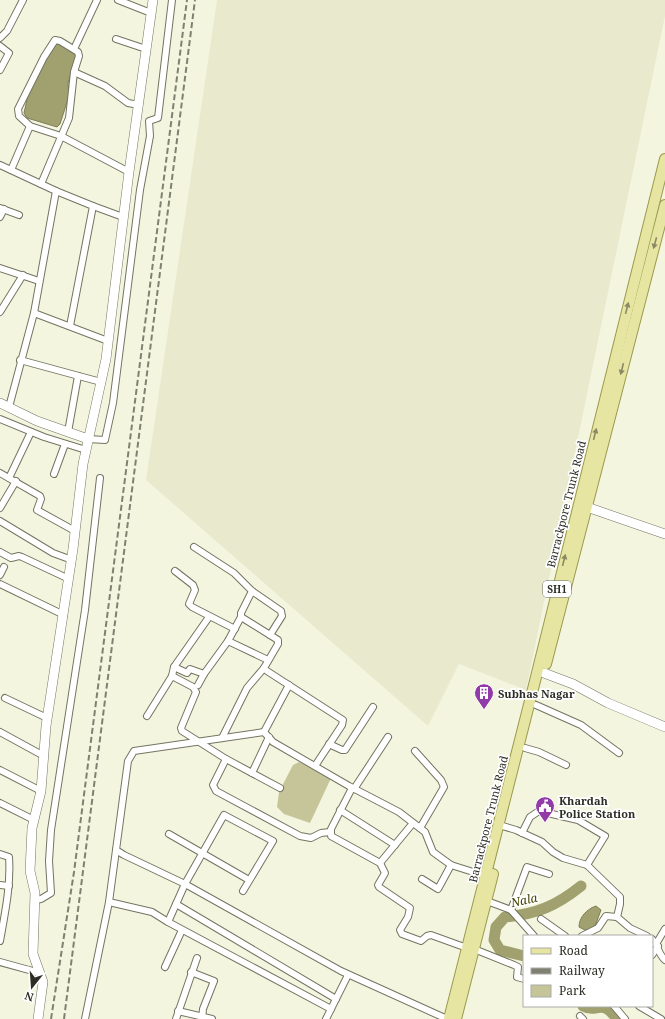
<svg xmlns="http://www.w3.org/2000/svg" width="665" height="1019" font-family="'Noto Serif',serif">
	<rect width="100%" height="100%" fill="#f4f5df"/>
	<polygon fill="#e9eacd" points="217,0 665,0 665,16 526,690 459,664 428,726 146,480"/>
	<polygon fill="#c5c599" points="299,762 332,776 310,823 284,814 277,807 279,792 293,765"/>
	<g fill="#a0a16e" stroke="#7e7e58">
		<polygon points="55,43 68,46 77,55 68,83 69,96 60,124 57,127 27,118 24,113 29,91 36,79 46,56"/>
		<path d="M596,906L601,910L594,929L585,930L579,927C579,917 587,909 596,906Z"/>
	</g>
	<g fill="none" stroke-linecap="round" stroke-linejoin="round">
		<g stroke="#a0a16e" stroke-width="11">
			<path d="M524,956L500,950L494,940L496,927L505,917C537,914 556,906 581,886"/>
			<path d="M583,1006C597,1014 601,997 617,1019"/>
		</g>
		<g stroke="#747462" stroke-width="8">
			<g id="street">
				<polyline points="118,0 151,13"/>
				<polyline points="0,38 7,31 23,0"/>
				<polyline points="116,39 146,49"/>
				<polyline points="0,46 9,53 0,70"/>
				<polyline points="74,49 97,0"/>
				<polyline points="74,72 105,86 128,103 139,105"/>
				<polyline points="0,165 56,191 34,313 9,407"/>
				<polyline points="11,170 30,126"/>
				<polyline points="41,184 69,118 74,72 79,56 78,52 60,41 55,40 44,57 18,109 19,116 30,126 61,136 129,172"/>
				<polyline points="56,191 93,206 70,326"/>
				<polyline points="93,206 123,217"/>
				<polyline points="0,208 19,215"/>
				<polyline points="0,217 4,209"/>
				<polyline points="0,268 39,281"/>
				<polyline points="0,312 23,275"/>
				<polyline points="34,313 108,341"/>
				<polyline points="20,360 101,382"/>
				<polyline points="0,419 44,437 86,450"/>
				<polyline points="68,432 78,376"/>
				<polyline points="88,439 105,440 113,403 140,190 150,136 149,121 158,118 172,0"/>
				<polyline points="0,473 40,496 41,499 37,510 75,531"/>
				<polyline points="54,474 65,444"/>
				<polyline points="9,478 31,432"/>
				<polyline points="0,508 16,481"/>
				<polyline points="0,521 53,553 72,560"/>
				<polyline points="194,547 234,573 252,591 281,611 282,616 270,635"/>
				<polyline points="0,552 11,558 19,556 22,557 69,579"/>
				<polyline points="175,571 193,585 195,590 189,604 192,607 235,629"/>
				<polyline points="0,575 4,567"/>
				<polyline points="0,584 64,615"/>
				<polyline points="252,591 241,613 241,617 278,640 278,644 264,668 267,671 343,720 342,725 315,766"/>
				<polyline points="228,641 268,660"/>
				<polyline points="174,667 187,673 190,669 204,674 198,685"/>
				<polyline points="204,674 228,641 241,617"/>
				<polyline points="172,676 193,687 196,692 181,728 182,731 226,759 280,788"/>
				<polyline points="289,685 264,732 273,742 349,786 399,812 425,832 433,852 451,865 486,876"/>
				<polyline points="5,698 47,718"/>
				<polyline points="536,705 581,725 619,753"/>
				<polyline points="147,716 172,676 174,667 209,617"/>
				<polyline points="0,732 44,756"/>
				<polyline points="264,732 134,751 128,761 116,850 124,855 185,884 341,971 447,1019"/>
				<polyline points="222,738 247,688 264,668"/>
				<polyline points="329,744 342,750 345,750 373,707"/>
				<polyline points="525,748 539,752 566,765"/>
				<polyline points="415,751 441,780 444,787 420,828"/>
				<polyline points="226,759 213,785 216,791 300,836 311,838 321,833 330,832"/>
				<polyline points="0,770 41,791"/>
				<polyline points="252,773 269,737"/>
				<polyline points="352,788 331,829 331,836 380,863 413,823"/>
				<polyline points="354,789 388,737"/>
				<polyline points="0,803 34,820"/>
				<polyline points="340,810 395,845"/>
				<polyline points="499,825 516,830 542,842 553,852 563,858 587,865 620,897 620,904 617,917 630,928 647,936"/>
				<polyline points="522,833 530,817 539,811 578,820 605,836 587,865"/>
				<polyline points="169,834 249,880"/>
				<path d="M0,854L9,857C11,885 5,913 0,941"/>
				<polyline points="380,863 385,873 378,885 379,887 410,908 408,917 400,930 402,934 421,941 427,936 431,935 467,948"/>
				<polyline points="422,879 438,889 451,865"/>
				<polyline points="0,885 9,886"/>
				<polyline points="243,891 273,841 224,815 185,884 168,922 331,1009"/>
				<polyline points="35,900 41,899 51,893 49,861 51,830 85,610 100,478"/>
				<polyline points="487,901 511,910 527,867 549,874"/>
				<polyline points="109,902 152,912 168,922"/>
				<polyline points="176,904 336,999"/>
				<polyline points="511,910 534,936"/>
				<polyline points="541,919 565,936"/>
				<polyline points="582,936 598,928 606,916 617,917"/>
				<path d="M652,939C658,945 658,954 665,960"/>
				<polyline points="656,944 665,929"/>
				<polyline points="474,949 514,965 518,967 517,977 524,979"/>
				<polyline points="652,955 658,946"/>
				<polyline points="0,962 40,973"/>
				<polyline points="165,967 182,930"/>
				<polyline points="191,972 214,981 203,1009 202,1019"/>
				<polyline points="614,1006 625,1019"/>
				<polyline points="639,1006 661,1019"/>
				<polyline points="178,1011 212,1019"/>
				<polyline points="580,1016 583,1019"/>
				<polyline points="85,1019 109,902 116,850"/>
				<polyline points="176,1019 197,958"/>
				<polyline points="326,1019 348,975"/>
			</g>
		</g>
		<g stroke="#747462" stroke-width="10">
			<g id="secondary">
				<polyline points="0,403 37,421 88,439"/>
				<polyline points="581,505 665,534"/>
				<polyline points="544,673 573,684 608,703 665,727"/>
				<polyline points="38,1019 43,982 33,954 35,893 30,871 32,828 41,791 46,726 73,549 83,464 106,359 129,172 153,0"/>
			</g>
		</g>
		<g stroke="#9a9a4e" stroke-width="12">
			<g id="primary">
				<polyline points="546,664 665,205"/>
				<polyline points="449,1019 534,685 665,159"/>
				<polyline points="456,1019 493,874"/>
			</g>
		</g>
		<use href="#street" stroke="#fff" stroke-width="6"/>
		<use href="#secondary" stroke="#fff" stroke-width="9"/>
		<use href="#primary" stroke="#e6e5a2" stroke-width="10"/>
		<g stroke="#808072" stroke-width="2" stroke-dasharray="6 3" stroke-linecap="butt">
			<polyline points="51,1019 74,872 187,0"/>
			<polyline points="64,1019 195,0"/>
		</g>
	</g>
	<defs><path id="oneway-solid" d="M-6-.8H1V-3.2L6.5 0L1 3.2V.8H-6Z"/></defs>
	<g fill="#8a8964">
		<use href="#oneway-solid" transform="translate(655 243) rotate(105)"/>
		<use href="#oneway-solid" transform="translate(627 308) rotate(-76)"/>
		<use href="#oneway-solid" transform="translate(622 369) rotate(104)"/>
		<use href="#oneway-solid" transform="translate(595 434) rotate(-76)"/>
		<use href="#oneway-solid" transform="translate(564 560) rotate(-76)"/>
	</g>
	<defs>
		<g id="building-pin" transform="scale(1)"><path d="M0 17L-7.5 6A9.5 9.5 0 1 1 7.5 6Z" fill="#913ba9" stroke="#fff"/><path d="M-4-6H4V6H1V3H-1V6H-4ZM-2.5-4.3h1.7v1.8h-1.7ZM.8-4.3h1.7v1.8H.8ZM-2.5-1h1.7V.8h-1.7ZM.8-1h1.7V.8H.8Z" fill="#fff"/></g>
		<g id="civic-pin" transform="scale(1)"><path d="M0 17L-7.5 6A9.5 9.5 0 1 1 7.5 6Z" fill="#913ba9" stroke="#fff"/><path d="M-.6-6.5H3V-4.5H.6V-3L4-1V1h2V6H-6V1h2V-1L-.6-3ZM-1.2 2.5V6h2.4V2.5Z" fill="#fff"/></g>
	</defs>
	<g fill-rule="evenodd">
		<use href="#building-pin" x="484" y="693"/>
		<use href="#civic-pin" x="545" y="806"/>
	</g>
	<g text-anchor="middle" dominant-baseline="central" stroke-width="3.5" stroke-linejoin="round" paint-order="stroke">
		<rect fill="#fff" stroke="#6c6c66" stroke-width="1" x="543" y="581" width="28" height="16" rx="3"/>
		<g font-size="10" font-weight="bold" fill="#2d2d25">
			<text x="557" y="589">SH1</text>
		</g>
		<g font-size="11" fill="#2d2d25" stroke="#fff">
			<text transform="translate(566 504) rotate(-76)">Barrackpore Trunk Road</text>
			<text transform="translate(488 819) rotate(-76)">Barrackpore Trunk Road</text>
		</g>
		<g font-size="11" font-weight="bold" fill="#2d2d25" stroke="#fff" text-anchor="start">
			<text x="498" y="693">Subhas Nagar</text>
			<text x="559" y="800">Khardah<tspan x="559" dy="13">Police Station</tspan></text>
		</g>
		<g font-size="12" font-style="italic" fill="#454302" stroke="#fff">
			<text transform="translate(524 900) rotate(-12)">Nala</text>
		</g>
	</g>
	<rect x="523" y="935" width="130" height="72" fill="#ffffff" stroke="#ababa8"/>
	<rect x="531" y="948" width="20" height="6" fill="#e6e5a2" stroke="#ababa8"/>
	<text x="559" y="955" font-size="12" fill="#2d2d25">Road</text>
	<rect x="531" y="968" width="20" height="6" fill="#808072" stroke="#ababa8"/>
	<text x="559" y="975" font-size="12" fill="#2d2d25">Railway</text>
	<rect x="531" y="985" width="20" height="12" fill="#c5c599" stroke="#ababa8"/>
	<text x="559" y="995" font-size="12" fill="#2d2d25">Park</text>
	<g transform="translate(32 987) rotate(197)" stroke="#ffffff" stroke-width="3" paint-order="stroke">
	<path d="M0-3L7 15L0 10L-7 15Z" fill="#2d2d25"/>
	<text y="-6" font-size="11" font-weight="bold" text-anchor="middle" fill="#2d2d25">N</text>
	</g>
</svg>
